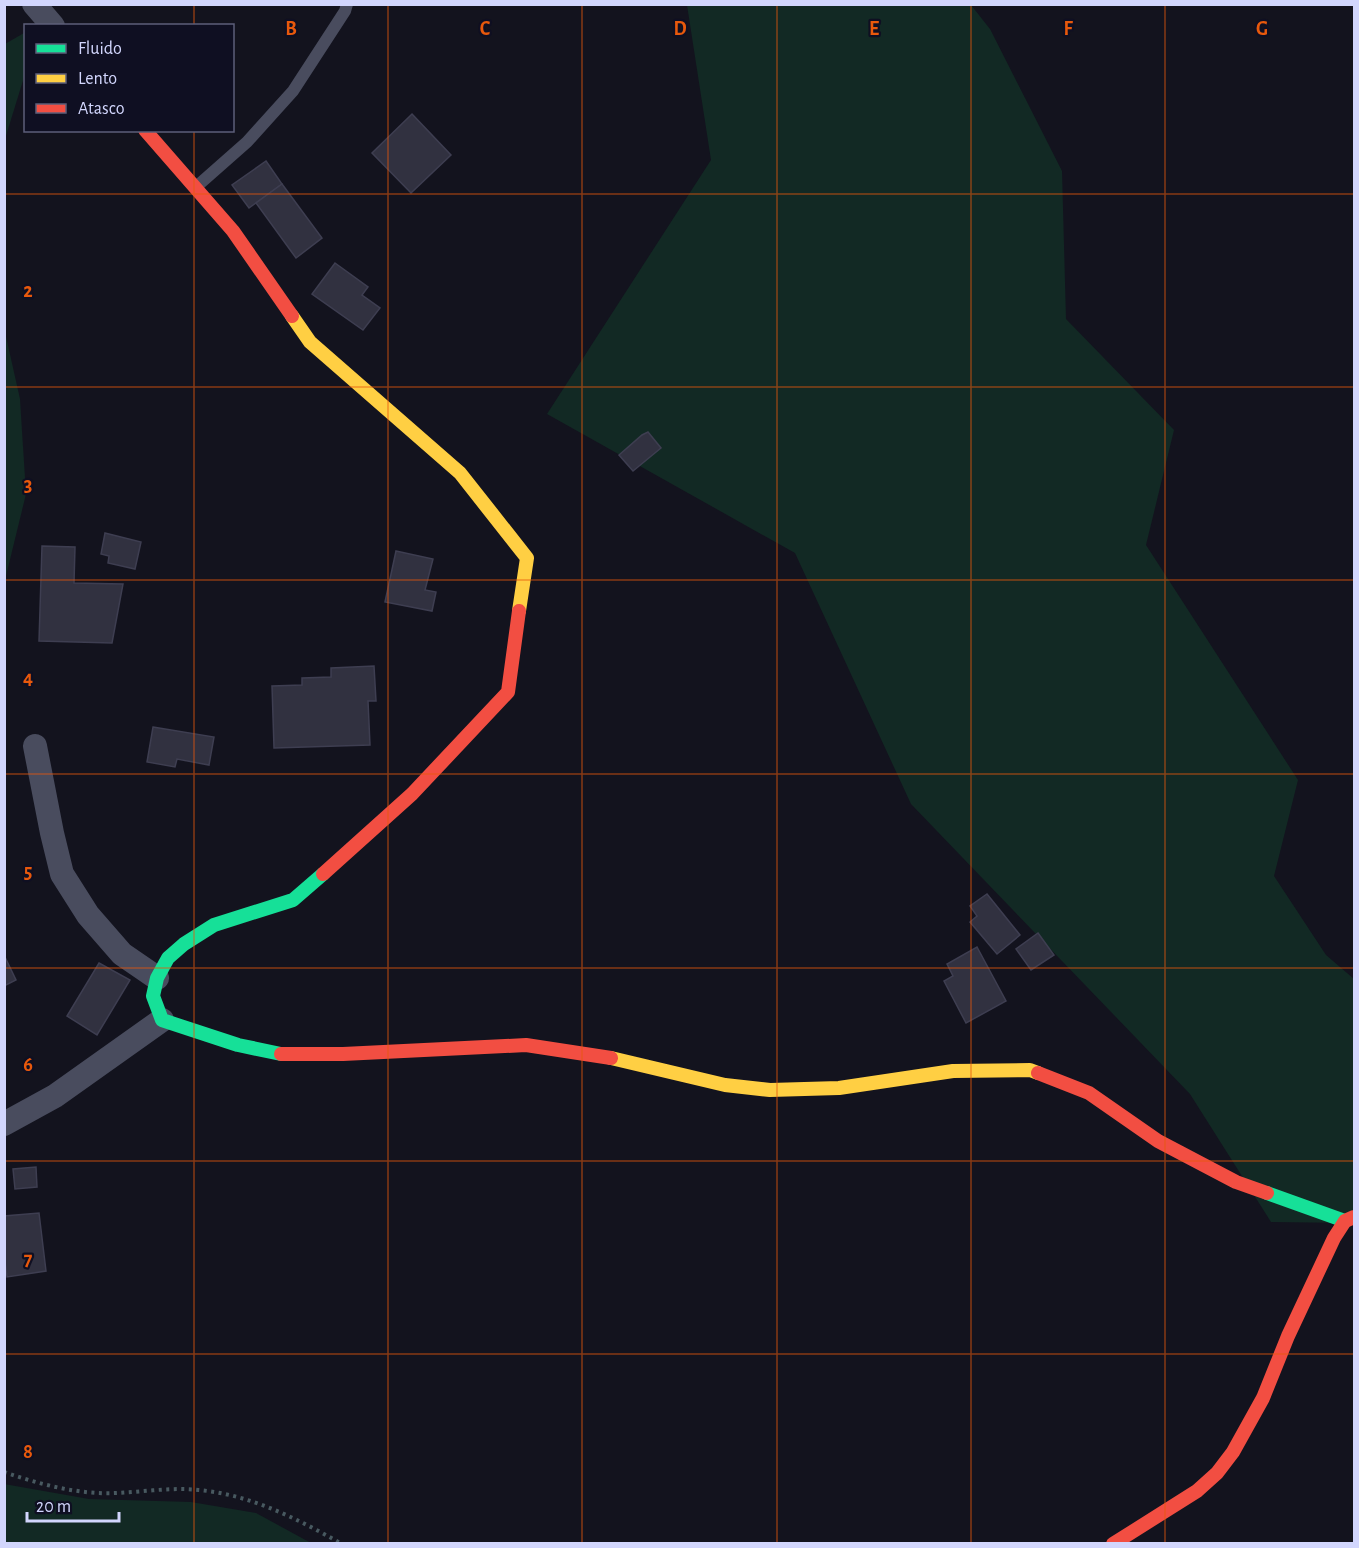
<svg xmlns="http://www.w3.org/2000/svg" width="1359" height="1548" font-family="'Alegreya Sans',sans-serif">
	<rect width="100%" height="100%" fill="#13131e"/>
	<g fill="#122924">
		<polygon points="687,5 971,5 990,29 1062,171 1066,319 1174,430 1146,545 1298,780 1274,876 1326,955 1354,979 1354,1223 1271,1222 1190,1094 911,804 795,553 547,414 711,160"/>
		<polygon points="24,33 25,74 5,139 5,44"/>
		<polygon points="5,332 20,399 26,494 5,580"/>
		<polygon points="4,1484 89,1499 191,1502 256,1513 311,1543 5,1543"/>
	</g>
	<g fill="#313140" stroke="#3e3e51" stroke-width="1.5">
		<polygon points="412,114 451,155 411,193 372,153"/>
		<polygon points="266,161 282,184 249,208 232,185"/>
		<polygon points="282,184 322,238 296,258 256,203"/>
		<polygon points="335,263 368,287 362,295 380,308 363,330 312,294"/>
		<polygon points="648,432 661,448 633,471 619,455 642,435"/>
		<polygon points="105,533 141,542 135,569 108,563 109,556 101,554"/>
		<polygon points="42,546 75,547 74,583 123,584 112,643 39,641"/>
		<polygon points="396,551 433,559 425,590 436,592 432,611 385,602"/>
		<polygon points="374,666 376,701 368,701 370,745 274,748 272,686 302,685 302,678 331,677 331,668"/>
		<polygon points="153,727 214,737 209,765 177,759 175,767 147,762"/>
		<polygon points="987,894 1020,935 997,954 970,922 977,916 970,906"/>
		<polygon points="1038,933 1054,955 1031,970 1016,949"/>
		<polygon points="977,947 1006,1001 966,1023 944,981 953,976 947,964"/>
		<polygon points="4,955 16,980 4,986"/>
		<polygon points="99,963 130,980 97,1035 67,1016"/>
		<polygon points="36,1167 37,1187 15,1189 13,1169"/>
		<polygon points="39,1213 46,1271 7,1277 4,1254 4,1216"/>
	</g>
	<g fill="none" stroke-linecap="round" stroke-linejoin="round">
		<path stroke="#485960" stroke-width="4" stroke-dasharray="3 4.5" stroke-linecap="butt" d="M4,1472C39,1484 79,1495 116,1493C143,1492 171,1487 198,1490C249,1494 298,1519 342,1544"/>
		<polyline stroke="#494c5e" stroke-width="12" points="196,187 247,142 293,91 345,11 347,4"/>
		<g stroke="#494c5e" stroke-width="24">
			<polyline points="34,4 53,26"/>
			<polyline points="35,746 52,833 62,874 88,915 122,954 157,978"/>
			<polyline points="4,1124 55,1096 162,1020"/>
		</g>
		<g stroke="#16e098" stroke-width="14">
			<polyline points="281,1054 238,1045 162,1020 153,996 157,978 168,958 184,944 214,925 293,900 323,874"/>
			<polyline points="1267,1193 1345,1221"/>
		</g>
		<g stroke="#ffcf43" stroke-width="14">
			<polyline points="292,316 310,342 460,473 527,558 519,611"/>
			<polyline points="611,1058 725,1085 770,1090 839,1088 953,1071 1030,1070 1038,1073"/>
		</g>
		<g stroke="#f24e42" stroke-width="14">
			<polyline points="145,130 233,231 292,316"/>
			<polyline points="323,874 412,794 508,692 519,611"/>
			<polyline points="281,1054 343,1054 526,1045 611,1058"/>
			<polyline points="1038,1073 1089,1093 1158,1141 1236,1182 1267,1193"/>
			<polyline points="1113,1544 1197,1491 1217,1473 1233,1452 1263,1398 1288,1336 1334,1238 1345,1221 1354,1217"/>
		</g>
	</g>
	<path fill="none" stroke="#e8590c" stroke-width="1.5" stroke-opacity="0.55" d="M194,4V26M388,4V1544M582,4V1544M777,4V1544M971,4V1544M1165,4V1544M194,130V1544M4,194H1354M4,387H1354M4,580H1354M4,774H1354M4,968H1354M4,1161H1354M4,1354H1354"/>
	<g font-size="20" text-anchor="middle" font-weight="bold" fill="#e8590c" stroke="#0f0f22" stroke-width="4.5" stroke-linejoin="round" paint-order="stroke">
		<text x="291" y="35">B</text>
		<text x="485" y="35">C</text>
		<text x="680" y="35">D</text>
		<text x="874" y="35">E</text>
		<text x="1068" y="35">F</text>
		<text x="1262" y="35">G</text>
		<text x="28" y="297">2</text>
		<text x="28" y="491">3</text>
		<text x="28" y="684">4</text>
		<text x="28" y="878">5</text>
		<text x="28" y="1071">6</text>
		<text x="28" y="1265">7</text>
		<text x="28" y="1458">8</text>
	</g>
	<rect width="1359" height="1548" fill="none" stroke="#d2d6fd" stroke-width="12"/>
	<rect x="24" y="24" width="210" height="108" fill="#0f0f22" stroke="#5d5f7a" stroke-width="1.5"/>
	<rect x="36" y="44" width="30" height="9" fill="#16e098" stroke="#5d5f7a" stroke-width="1.5"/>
	<text x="78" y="54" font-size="18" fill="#d2d6fd">Fluido</text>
	<rect x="36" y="74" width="30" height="9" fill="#ffcf43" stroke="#5d5f7a" stroke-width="1.5"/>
	<text x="78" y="84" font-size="18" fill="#d2d6fd">Lento</text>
	<rect x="36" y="104" width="30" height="9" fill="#f24e42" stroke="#5d5f7a" stroke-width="1.5"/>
	<text x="78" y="114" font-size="18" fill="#d2d6fd">Atasco</text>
	<path d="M27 1512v9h92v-9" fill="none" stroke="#d2d6fd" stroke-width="3"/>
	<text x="36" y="1512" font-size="18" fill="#d2d6fd" stroke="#0f0f22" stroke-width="4.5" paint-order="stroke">20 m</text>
</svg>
